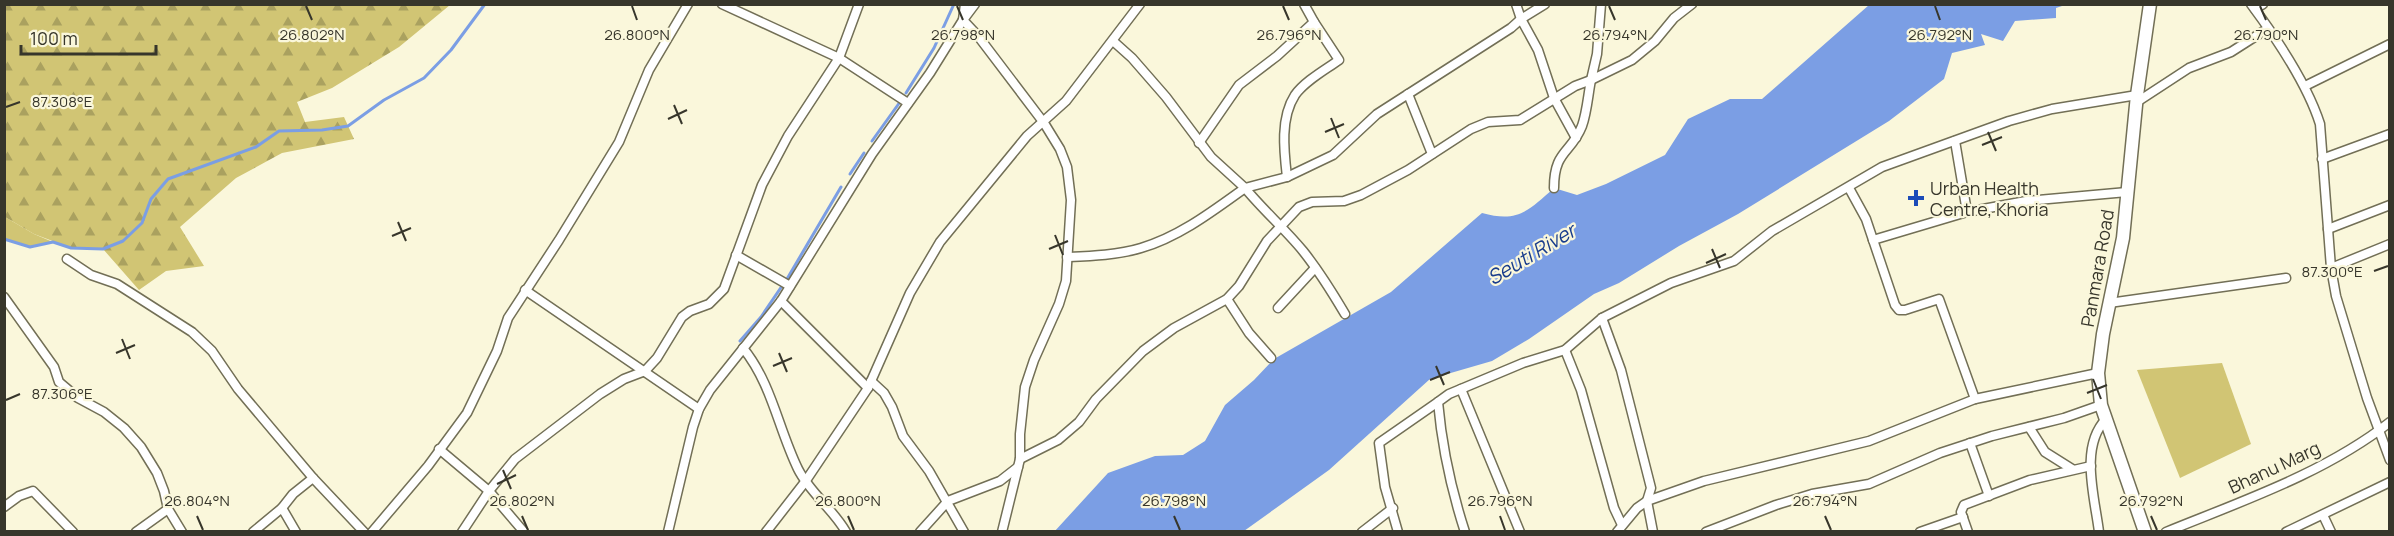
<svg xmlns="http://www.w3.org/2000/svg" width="2394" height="536" font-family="Manrope,sans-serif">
	<defs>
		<pattern id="forest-firs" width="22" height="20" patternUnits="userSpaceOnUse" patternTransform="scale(1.5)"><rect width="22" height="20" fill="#d1c574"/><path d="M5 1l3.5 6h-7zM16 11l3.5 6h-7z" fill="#aaa15f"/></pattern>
	</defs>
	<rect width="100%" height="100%" fill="#faf7db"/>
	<g fill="#d1c574">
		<polygon points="5,217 34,234 53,242 30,247 5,239"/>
		<polygon points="2222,363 2251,444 2180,478 2137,370"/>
	</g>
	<polygon fill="url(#forest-firs)" points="5,4 450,4 450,5 399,47 332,88 297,102 305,122 344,117 354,139 282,153 236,178 180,227 204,266 166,271 139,290 103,249 71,248 34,234 5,217"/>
	<path fill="#7b9ee4" d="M1869,5H2065L2056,8V18L2015,21L2003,41L1981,34L1985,45L1952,53L1944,79L1889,121L1738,214L1679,246L1619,283L1594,294L1529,339L1492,361L1430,379L1329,470L1244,531L1054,532L1108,473L1155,456L1183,455L1205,441L1225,405L1254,380L1274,359L1391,292L1482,213C1518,223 1528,211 1554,188L1577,195L1606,184L1665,155L1688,119L1730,99H1762Z"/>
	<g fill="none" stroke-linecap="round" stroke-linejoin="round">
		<g stroke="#7b9ee4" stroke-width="3">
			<polyline points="906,93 934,48 954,4"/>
			<polyline points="872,141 900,102"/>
			<polyline points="850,174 864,153"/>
			<polyline points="4,239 30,247 53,242 71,248 103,249 123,241 142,223 151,199 168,179 256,147 279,131 322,130 348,126 384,100 424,78 451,50 485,4"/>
			<polyline points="787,279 841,187"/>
			<polyline points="740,341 761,317 782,286"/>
		</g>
		<g stroke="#726f56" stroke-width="11">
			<g id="street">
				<polyline points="722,4 839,58 908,103"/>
				<polyline points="965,4 963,20 978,36 1044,123 1060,149 1067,167 1071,200 1066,281 1059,304 1034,360 1025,387 1020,434 1020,459 1002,532"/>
				<polyline points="1516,4 1521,19 1545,4"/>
				<polyline points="1601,4 1597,54 1591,80 1632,60 1655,41 1674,18 1692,4"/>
				<path d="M2251,4C2277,39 2307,83 2320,124L2331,268L2336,296L2367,398L2390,460"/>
				<polyline points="2255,9 2263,4"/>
				<polyline points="2305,86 2390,44"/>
				<polyline points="1408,94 1432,154"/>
				<polyline points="2137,102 2189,68 2231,52 2267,29"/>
				<polyline points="1955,141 1967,212"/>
				<polyline points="1199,143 1239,85 1277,56 1314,22 1304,4"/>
				<polyline points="2322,159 2390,134"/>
				<path d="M1287,177C1284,151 1280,118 1295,95C1305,81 1325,70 1339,60L1314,22"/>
				<polyline points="1849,188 1866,219 1895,305 1899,310 1905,310 1939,299 1975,399"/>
				<polyline points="2328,229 2390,205"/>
				<polyline points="1873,240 1967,212 2026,201 2127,192"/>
				<polyline points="736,255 790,286"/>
				<path d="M1067,257C1091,256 1118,255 1141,248C1179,237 1213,211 1245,188L1211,157L1166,97L1132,58L1113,41"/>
				<polyline points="67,259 91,275 117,284 192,332 212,351 238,389 313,478 364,532"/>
				<polyline points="2331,268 2390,244"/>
				<polyline points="525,290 699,409"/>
				<polyline points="4,297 54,367 59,382 78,398 104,412 124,428 141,447 157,473 164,491 168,509 182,532"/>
				<polyline points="1227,299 1249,333 1271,358"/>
				<polyline points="781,301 868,388"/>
				<polyline points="2109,303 2286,278"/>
				<polyline points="1278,308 1315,268"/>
				<path d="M1345,314C1332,292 1319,271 1303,251C1285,229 1263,210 1245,188L1287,177L1333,155L1377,114L1511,28L1521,19L1538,50L1554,98L1576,138"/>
				<polyline points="1602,318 1621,370 1651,488 1647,501 1653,532"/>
				<path d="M743,348C772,384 778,428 798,469C810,493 833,509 846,532"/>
				<polyline points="1565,350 1581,390 1614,508 1622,525"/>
				<polyline points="871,381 884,393 892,407 903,436 929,471 964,532"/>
				<polyline points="1461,389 1520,532"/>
				<polyline points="2029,427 2045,452 2072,469"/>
				<polyline points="1970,443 1989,496"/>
				<polyline points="439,449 489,491 524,532"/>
				<path d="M1020,459L1058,440L1079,422L1096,399L1143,351L1174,328L1227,299L1239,286L1267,241L1299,207L1312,202L1344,201L1361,195L1408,170L1471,129L1488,122L1520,120L1575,86L1591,80C1588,95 1587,112 1582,126C1571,154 1554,150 1554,188"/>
				<polyline points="4,507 19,496 33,491 73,532"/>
				<polyline points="282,508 296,532"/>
				<polyline points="2323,515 2331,532"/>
				<polyline points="136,532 168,509"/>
				<polyline points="253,532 282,508 293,494 313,478"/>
				<polyline points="372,532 428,466 467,413 497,351 508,318 559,240 619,142 649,70 688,4"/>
				<polyline points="462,532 489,491 515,459 600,394 624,379 645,371 657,358 682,317 690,311 709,304 724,289 762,185 788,136 839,58 859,4"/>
				<polyline points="668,532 693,427 699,409 710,390 781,301 872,154 930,73 963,20 975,4"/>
				<polyline points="766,532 805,482 868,388 910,293 940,242 1027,136 1066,101 1140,4"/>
				<polyline points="920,532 948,501 1000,481 1018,467"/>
				<polyline points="1362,532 1393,508"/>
				<polyline points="1398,532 1385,487 1379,443 1438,402"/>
				<path d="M1465,532C1451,489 1442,447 1438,402L1449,394L1523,363L1565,350L1602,318L1671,283L1734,261L1772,231L1882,167L2009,121L2052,109L2137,95"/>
				<polyline points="1617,532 1637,508 1647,501 1704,481 1869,441 1975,399 2098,373"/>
				<polyline points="1706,532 1776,505 1812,494 1869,484 1940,453 1992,436 2064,418 2101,405"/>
				<polyline points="1920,532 1963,517"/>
				<polyline points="1968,532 1961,512 1964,505 2030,480 2091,466"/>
				<path d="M2099,532C2095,498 2079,447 2106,419"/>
				<path d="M2166,532C2242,501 2325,473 2390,422"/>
				<polyline points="2286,532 2390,482"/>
			</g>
		</g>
		<g stroke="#726f56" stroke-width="15">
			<polyline id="secondary" points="2145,532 2101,405 2098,373 2103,334 2123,238 2137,95 2150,4"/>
		</g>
		<use href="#street" stroke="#fff" stroke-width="8"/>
		<use href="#secondary" stroke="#fff" stroke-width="12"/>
	</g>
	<path fill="none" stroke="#37362b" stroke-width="2" d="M306,6L312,20M632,6L637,20M957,6L963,20M1283,6L1289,20M1609,6L1615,20M1935,6L1940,20M2260,6L2266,20M674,105L682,124M6,107L20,102M1331,118L1339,138M668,119L687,110M1325,132L1344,124M1988,132L1996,151M1982,145L2002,137M398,222L406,241M1055,235L1063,255M392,236L411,228M1049,249L1068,241M1712,249L1720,268M1706,263L1726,254M2374,271L2388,266M122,339L130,359M116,353L135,345M779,353L787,372M773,366L792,358M1436,366L1444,385M2093,379L2101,399M1430,380L1450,372M2087,393L2107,385M6,400L20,394M503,470L511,489M497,484L516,475M197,516L203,530M522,516L528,530M848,516L854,530M1174,516L1180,530M1500,516L1505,530M1825,516L1831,530M2151,516L2157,530"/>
	<path fill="#1b4bb8" stroke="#faf7db" stroke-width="2" d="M1913 189h6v6h6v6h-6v6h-6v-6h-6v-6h6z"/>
	<g text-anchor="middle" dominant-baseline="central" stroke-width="4.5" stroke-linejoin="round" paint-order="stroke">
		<g font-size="18" fill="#37362b" stroke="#faf7db" text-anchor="start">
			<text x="1930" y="188">Urban Health<tspan x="1930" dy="21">Centre, Khoria</tspan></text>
		</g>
		<g font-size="18" fill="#37362b" stroke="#faf7db">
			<text transform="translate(2097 268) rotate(-80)">Panmara Road</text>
			<text transform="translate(2274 467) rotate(-25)">Bhanu Marg</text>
		</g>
		<g font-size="20" font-style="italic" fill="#183c8c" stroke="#faf7db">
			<text transform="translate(1531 254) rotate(-31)">Seuti River</text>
		</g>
	</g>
	<g font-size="15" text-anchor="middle" fill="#37362b" stroke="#faf7db" stroke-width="4.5" stroke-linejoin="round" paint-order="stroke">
		<text x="312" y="40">26.802°N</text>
		<text x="637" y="40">26.800°N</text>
		<text x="1289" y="40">26.796°N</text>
		<text x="963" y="40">26.798°N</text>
		<text x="1615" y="40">26.794°N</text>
		<text x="1940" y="40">26.792°N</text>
		<text x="2266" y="40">26.790°N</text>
		<text x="62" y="107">87.308°E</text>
		<text x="2332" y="277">87.300°E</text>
		<text x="62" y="399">87.306°E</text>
		<text x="197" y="506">26.804°N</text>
		<text x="522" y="506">26.802°N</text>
		<text x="848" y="506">26.800°N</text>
		<text x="1174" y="506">26.798°N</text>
		<text x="1500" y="506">26.796°N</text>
		<text x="1825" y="506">26.794°N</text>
		<text x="2151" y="506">26.792°N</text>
	</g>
	<rect width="2394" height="536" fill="none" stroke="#37362b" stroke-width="12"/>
	<path d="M21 45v9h135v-9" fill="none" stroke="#37362b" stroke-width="3"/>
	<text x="30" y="45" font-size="18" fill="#37362b" stroke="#faf7db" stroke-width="4.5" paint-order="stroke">100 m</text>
</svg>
